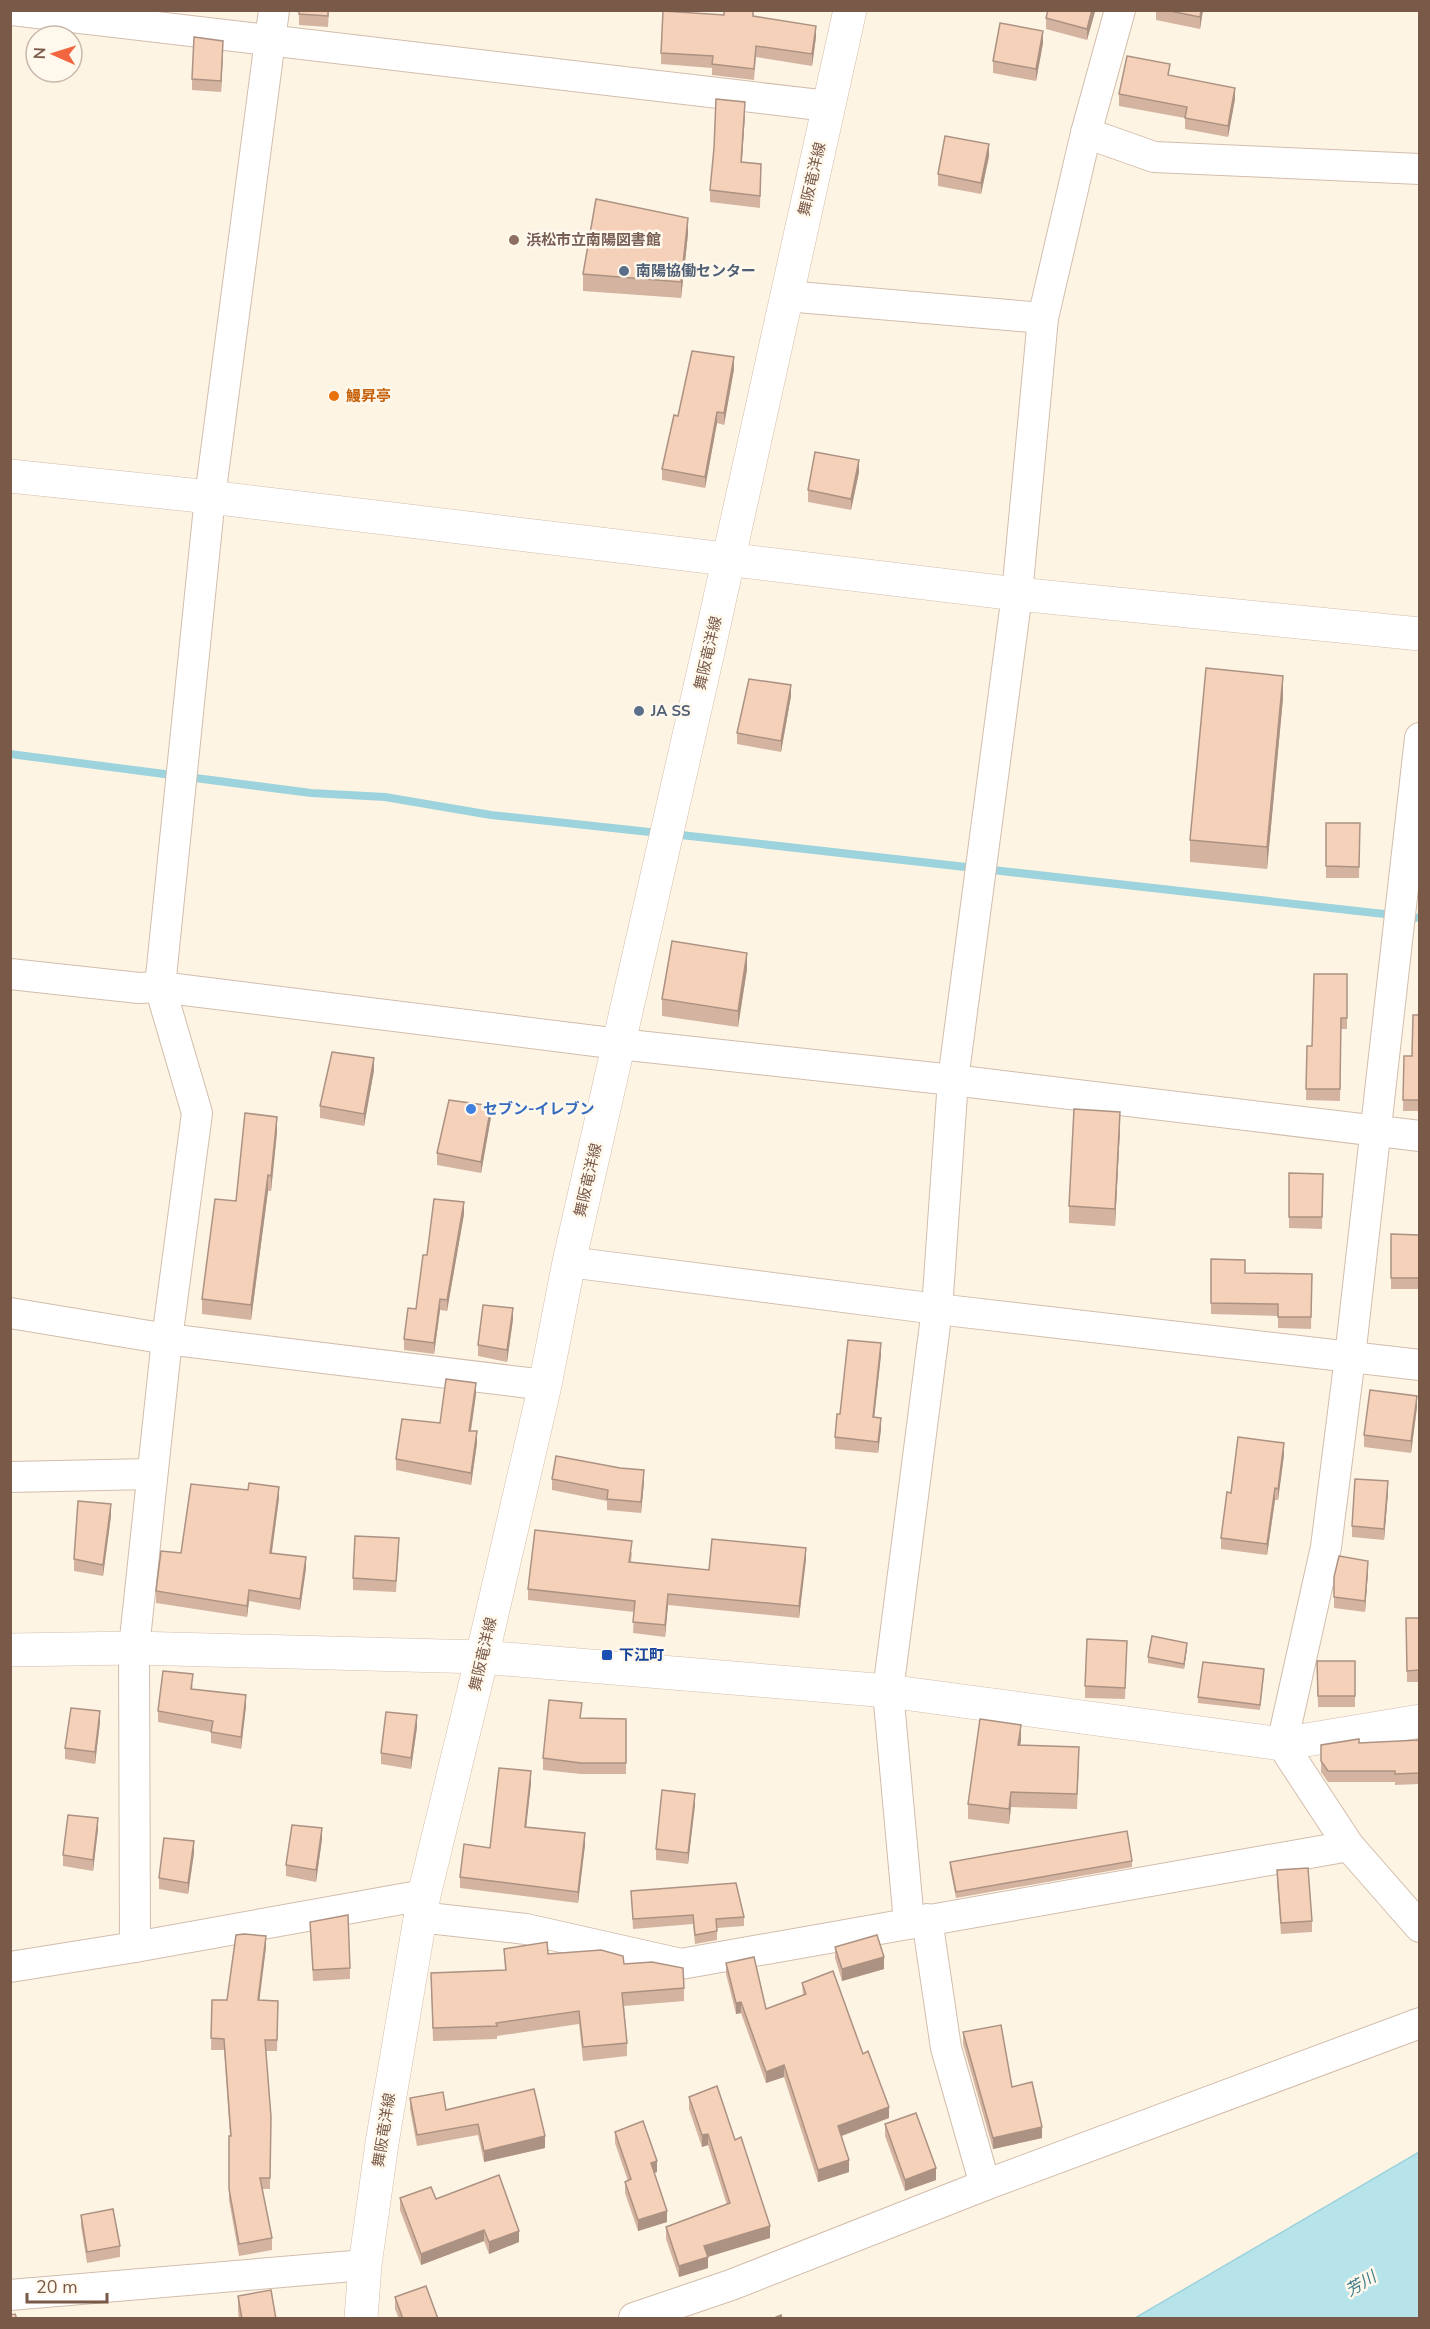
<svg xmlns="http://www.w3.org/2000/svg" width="1430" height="2329" font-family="'Nunito Sans','Noto Sans JP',sans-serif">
	<rect width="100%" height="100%" fill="#fef4e4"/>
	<polygon fill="#b7e3ea" stroke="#9cd3dc" stroke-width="1.5" points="1419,2152 1419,2318 1135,2318"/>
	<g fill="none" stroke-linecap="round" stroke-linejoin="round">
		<g stroke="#9cd3dc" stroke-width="8">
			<polyline points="10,754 311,793 385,797 491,815 659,833"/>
			<polyline points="672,834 1420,918"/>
		</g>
		<g stroke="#d3bdac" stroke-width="32">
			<g id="minor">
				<polyline points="12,10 828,106"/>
				<polyline points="1086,133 1154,157 1420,169"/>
				<polyline points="786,296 1043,318"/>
				<polyline points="10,974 139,988 160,987 619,1044 953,1080 1420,1136"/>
				<polyline points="569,1262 937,1309 1420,1365"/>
				<polyline points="10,1313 167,1339 545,1385"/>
				<polyline points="10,1477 151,1474"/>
				<polyline points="1349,1846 1420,1927"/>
				<polyline points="419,1917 526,1929 681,1964 1349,1846 1282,1744 1326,1547 1350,1357 1420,738"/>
				<polyline points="909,1922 888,1691 937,1309 953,1080 1017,594 1043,318 1086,133 1120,10"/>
				<polyline points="135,1947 134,1648 167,1339 197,1113 160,987 210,497 274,10"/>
				<polyline points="10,1967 135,1947 424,1895"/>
				<polyline points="985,2185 1420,2023"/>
				<polyline points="10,2295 365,2265"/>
				<polyline points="634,2318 731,2285 985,2185 946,2048 927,1919"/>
			</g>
		</g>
		<g stroke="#d3bdac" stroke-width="34">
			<g id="tertiary">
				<polyline points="10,476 210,497 1017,594 1420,634"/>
				<polyline points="10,1650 134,1648 482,1657 888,1691 1282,1744 1420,1721"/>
			</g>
		</g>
		<g stroke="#d6bda9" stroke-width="34">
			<polyline id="secondary" points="361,2318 365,2265 382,2143 424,1895 482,1657 545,1385 569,1262 708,652 850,10"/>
		</g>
		<use href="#minor" stroke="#fff" stroke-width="30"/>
		<use href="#tertiary" stroke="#fff" stroke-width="33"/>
		<use href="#secondary" stroke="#fff" stroke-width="33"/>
	</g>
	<g fill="#d4b4a0">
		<polygon points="299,10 329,10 328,27 299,25"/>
		<polygon points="1095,10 1087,40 1046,29 1046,18"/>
		<polygon points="1156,10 1203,10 1200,29 1156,20"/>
		<polygon points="724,15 753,16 816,37 812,66 756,57 754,80 712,75 712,68 661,64 661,53"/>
		<polygon points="1043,43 1036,81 993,73 993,61"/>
		<polygon points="223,52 221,92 192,90 192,79"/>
		<polygon points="1170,76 1235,99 1228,137 1185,129 1185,118 1119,106 1119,94"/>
		<polygon points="745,114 742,162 761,164 760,208 710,202 710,190"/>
		<polygon points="989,156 981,194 938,186 938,174"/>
		<polygon points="688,234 681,298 583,291 583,274"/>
		<polygon points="734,369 724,425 717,423 705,488 662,480 662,469 678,416"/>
		<polygon points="859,472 851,510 808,502 808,490"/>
		<polygon points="791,696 781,752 737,744 737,733"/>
		<polygon points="1283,698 1267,869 1190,862 1190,840"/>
		<polygon points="1326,823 1360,823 1359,878 1326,878"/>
		<polygon points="747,969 738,1027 662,1016 662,999"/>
		<polygon points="1347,974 1347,1029 1341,1029 1340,1101 1306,1100 1307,1046 1312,1046"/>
		<polygon points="1419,1015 1419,1111 1403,1111 1404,1056 1412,1056"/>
		<polygon points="374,1070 364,1126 320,1118 320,1106"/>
		<polygon points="491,1117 481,1173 437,1165 437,1153"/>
		<polygon points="1120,1129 1115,1226 1069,1223 1069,1206"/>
		<polygon points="277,1132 271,1191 268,1191 251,1320 202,1314 202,1299"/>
		<polygon points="1289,1173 1323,1174 1322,1229 1289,1228"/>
		<polygon points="464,1214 447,1311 440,1310 434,1354 404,1350 404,1339 416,1309 427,1255"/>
		<polygon points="1391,1234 1419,1235 1419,1289 1391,1289"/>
		<polygon points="1211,1259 1245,1273 1312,1274 1311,1329 1278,1328 1278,1316 1211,1314"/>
		<polygon points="513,1319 507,1362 478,1356 478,1345"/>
		<polygon points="881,1355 874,1417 881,1429 878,1453 835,1449 835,1437 840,1414"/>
		<polygon points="476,1394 471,1431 477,1443 471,1485 396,1470 396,1459"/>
		<polygon points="1417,1407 1411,1453 1364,1447 1364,1435"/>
		<polygon points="1284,1455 1278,1500 1275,1500 1267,1555 1221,1549 1221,1538 1231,1493"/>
		<polygon points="552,1479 644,1482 641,1513 607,1510 607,1501 552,1490"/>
		<polygon points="1388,1493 1384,1540 1352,1537 1352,1526"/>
		<polygon points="279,1498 272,1553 306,1568 300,1610 249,1601 247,1617 156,1603 156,1591 181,1553"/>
		<polygon points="111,1516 103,1576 74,1571 74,1559"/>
		<polygon points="399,1550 396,1592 353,1590 353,1578"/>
		<polygon points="632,1552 631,1562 709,1570 806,1559 799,1618 668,1605 665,1637 633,1633 634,1612 528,1600 528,1589"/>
		<polygon points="1368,1572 1365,1612 1334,1608 1334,1577"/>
		<polygon points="1406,1618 1419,1618 1419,1682 1407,1682"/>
		<polygon points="1127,1641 1125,1699 1085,1698 1085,1686"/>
		<polygon points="1187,1648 1184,1669 1148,1663 1148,1657"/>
		<polygon points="1317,1661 1355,1661 1355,1707 1318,1707"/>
		<polygon points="1264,1675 1260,1710 1198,1703 1198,1697"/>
		<polygon points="193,1685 192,1689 246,1706 241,1749 211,1743 211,1732 158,1722 158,1711"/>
		<polygon points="581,1718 626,1719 626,1774 581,1774 543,1770 543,1758"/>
		<polygon points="100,1722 95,1764 65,1759 65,1748"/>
		<polygon points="417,1727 411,1769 381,1764 381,1753"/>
		<polygon points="1021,1740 1020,1745 1079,1762 1077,1809 1011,1807 1009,1824 968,1819 968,1804"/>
		<polygon points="1419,1740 1419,1784 1395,1785 1395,1782 1328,1782 1321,1772 1321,1745"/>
		<polygon points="531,1783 526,1827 585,1845 578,1903 460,1888 460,1877 490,1848"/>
		<polygon points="695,1805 688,1864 656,1860 656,1849"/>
		<polygon points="98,1829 93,1871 63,1866 63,1855"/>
		<polygon points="322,1839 316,1882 286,1876 286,1865"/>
		<polygon points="194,1853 188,1894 159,1889 159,1878"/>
		<polygon points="1132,1861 1132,1867 956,1898 950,1868 950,1862"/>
		<polygon points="1277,1870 1312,1921 1312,1932 1281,1934 1277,1882"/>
		<polygon points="631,1891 744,1917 744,1926 717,1928 717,1940 695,1944 693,1924 633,1929"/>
		<polygon points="310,1922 350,1968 350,1979 313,1981"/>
		<polygon points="266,1947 259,2001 278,2001 277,2051 266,2051 271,2117 270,2189 262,2189 272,2238 272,2250 239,2256 229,2200 229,2136 230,2136 224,2050 211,2050 212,2000 227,2000"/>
		<polygon points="835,1947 884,1969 842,1981 835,1958"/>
		<polygon points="504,1949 624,1964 684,1988 684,2001 624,2006 627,2043 627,2056 583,2061 579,2024 497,2036 497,2039 433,2041 431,1973 505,1970"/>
		<polygon points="726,1963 766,2009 803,1996 802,1983 863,2054 889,2118 842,2136 849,2172 818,2182 784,2077 766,2083 741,2013 736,2014 726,1974"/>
		<polygon points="963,2032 1012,2087 1042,2138 993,2149 963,2044"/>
		<polygon points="689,2097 735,2140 770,2238 708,2257 708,2268 679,2277 666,2239 666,2227 727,2205 708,2145 702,2147 689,2109"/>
		<polygon points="410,2098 446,2110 545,2148 484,2162 478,2135 417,2146 410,2109"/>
		<polygon points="885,2124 936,2180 905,2191 885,2136"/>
		<polygon points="615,2132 657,2172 654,2173 667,2222 638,2231 625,2193 625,2182 628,2181 615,2143"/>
		<polygon points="400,2198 436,2199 519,2242 489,2254 484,2241 421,2265 400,2210"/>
		<polygon points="81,2215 120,2246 120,2257 87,2263 81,2226"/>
		<polygon points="238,2296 276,2319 239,2319 238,2311"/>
		<polygon points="395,2297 438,2319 399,2319 395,2309"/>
	</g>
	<g fill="#ac9282">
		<polygon points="1092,10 1095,10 1095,12 1087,40 1087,29"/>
		<polygon points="1201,10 1203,10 1200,29 1200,17"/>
		<polygon points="816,26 816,37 812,66 812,54"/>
		<polygon points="1043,31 1043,43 1036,81 1036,69"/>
		<polygon points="223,41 223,52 221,92 221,81"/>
		<polygon points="1235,88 1235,99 1228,137 1228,126"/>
		<polygon points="745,102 745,114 741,173 741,162"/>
		<polygon points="989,144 989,156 981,194 981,183"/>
		<polygon points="688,218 688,234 681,298 681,282"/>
		<polygon points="734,357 734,369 724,425 724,413"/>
		<polygon points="717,412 717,423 705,488 705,477"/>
		<polygon points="859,460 859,472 851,510 851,499"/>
		<polygon points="1283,676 1283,698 1267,869 1267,847"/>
		<polygon points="791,685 791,696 781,752 781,741"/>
		<polygon points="747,953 747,969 738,1027 738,1011"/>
		<polygon points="374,1058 374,1070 364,1126 364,1114"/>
		<polygon points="491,1106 491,1117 481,1173 481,1162"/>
		<polygon points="1120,1112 1120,1129 1115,1226 1115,1209"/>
		<polygon points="277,1117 277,1132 271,1191 271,1176"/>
		<polygon points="268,1175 268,1191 251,1320 251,1305"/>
		<polygon points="464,1202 464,1214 447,1311 447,1300"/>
		<polygon points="440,1299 440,1310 434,1354 434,1343"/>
		<polygon points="513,1308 513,1319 507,1362 507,1350"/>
		<polygon points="881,1343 881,1355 873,1429 873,1417"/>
		<polygon points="476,1383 476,1394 469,1442 469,1431"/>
		<polygon points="1417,1396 1417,1407 1411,1453 1411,1441"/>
		<polygon points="881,1418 881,1429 878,1453 878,1442"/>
		<polygon points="477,1431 477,1443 471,1485 471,1473"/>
		<polygon points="1284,1443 1284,1455 1278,1500 1278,1489"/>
		<polygon points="644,1470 644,1482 641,1513 641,1502"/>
		<polygon points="1388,1481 1388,1493 1384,1540 1384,1529"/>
		<polygon points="279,1487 279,1498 270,1564 270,1553"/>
		<polygon points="1275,1488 1275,1500 1267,1555 1267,1544"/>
		<polygon points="111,1504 111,1516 103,1576 103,1565"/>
		<polygon points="806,1548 806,1559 799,1618 799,1606"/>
		<polygon points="306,1557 306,1568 300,1610 300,1599"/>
		<polygon points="1368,1561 1368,1572 1365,1612 1365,1601"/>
		<polygon points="249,1590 249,1601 247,1617 247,1606"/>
		<polygon points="668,1594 668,1605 665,1637 665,1625"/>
		<polygon points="1187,1643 1187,1648 1184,1669 1184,1664"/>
		<polygon points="246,1695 246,1706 241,1749 241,1737"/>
		<polygon points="100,1711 100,1722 95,1764 95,1752"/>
		<polygon points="417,1715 417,1727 411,1769 411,1758"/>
		<polygon points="1021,1725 1021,1740 1018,1760 1018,1745"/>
		<polygon points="531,1771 531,1783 525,1838 525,1827"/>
		<polygon points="1011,1792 1011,1807 1009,1824 1009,1809"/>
		<polygon points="695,1794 695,1805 688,1864 688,1853"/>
		<polygon points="98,1818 98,1829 93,1871 93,1860"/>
		<polygon points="322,1828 322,1839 316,1882 316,1870"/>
		<polygon points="585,1833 585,1845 578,1903 578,1892"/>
		<polygon points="194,1841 194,1853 188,1894 188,1883"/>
		<polygon points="266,1936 266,1947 258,2012 258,2000"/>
		<polygon points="884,1957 884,1969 842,1981 842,1969"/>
		<polygon points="741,2002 741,2013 736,2014 736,2003"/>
		<polygon points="784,2065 784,2077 766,2083 766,2072"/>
		<polygon points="889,2107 889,2118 838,2137 838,2126"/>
		<polygon points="1042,2127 1042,2138 993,2149 993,2138"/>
		<polygon points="708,2134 708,2145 702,2147 702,2135"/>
		<polygon points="545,2136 545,2148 484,2162 484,2151"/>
		<polygon points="849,2160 849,2172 818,2182 818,2170"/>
		<polygon points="657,2161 657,2172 651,2174 651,2163"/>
		<polygon points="936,2168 936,2180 905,2191 905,2180"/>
		<polygon points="667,2211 667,2222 638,2231 638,2220"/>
		<polygon points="770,2226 770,2238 704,2258 704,2246"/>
		<polygon points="484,2230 484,2241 421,2265 421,2254"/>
		<polygon points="519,2231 519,2242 489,2254 489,2242"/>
		<polygon points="708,2257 708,2268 679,2277 679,2266"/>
	</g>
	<g fill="#f6d1ba" stroke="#ac9282" stroke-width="1.5">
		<polygon points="299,10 328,10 328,16 299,14"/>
		<polygon points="724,10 753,10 753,16 816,26 812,54 756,46 754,69 712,64 713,56 661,53 663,11 724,15"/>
		<polygon points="1048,10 1092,10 1087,29 1046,18"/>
		<polygon points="1165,10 1201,10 1200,17"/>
		<polygon points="1000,23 1043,31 1036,69 993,61"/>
		<polygon points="194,37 223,41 221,81 192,79"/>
		<polygon points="1127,56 1170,64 1168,75 1235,88 1228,126 1185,118 1187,107 1119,94"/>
		<polygon points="716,99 745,102 741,162 761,164 760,196 710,190 714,148"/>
		<polygon points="945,136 989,144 981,183 938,174"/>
		<polygon points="596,199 688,218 681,282 583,274"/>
		<polygon points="692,351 734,357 724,413 717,412 705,477 662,469 674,415 678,416"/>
		<polygon points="815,452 859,460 851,499 808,490"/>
		<polygon points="1206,668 1283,676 1267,847 1190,840"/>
		<polygon points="749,679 791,685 781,741 737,733"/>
		<polygon points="1326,823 1360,823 1359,867 1326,866"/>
		<polygon points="672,941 747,953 738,1011 662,999"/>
		<polygon points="1314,974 1347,974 1347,1018 1341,1018 1340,1089 1306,1089 1307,1046 1312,1046"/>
		<polygon points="1413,1015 1419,1015 1419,1100 1403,1100 1404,1056 1412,1056"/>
		<polygon points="332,1052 374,1058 364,1114 320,1106"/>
		<polygon points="449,1100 491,1106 481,1162 437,1153"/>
		<polygon points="1074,1109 1120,1112 1115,1209 1069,1206"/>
		<polygon points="245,1113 277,1117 271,1176 268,1175 251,1305 202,1299 215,1199 236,1201"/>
		<polygon points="1289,1173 1323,1174 1322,1217 1289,1217"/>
		<polygon points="434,1199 464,1202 447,1300 440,1299 434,1343 404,1339 408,1308 416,1309 423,1255 427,1255"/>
		<polygon points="1391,1234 1419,1235 1419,1278 1391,1278"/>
		<polygon points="1211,1259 1245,1260 1245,1273 1312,1274 1311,1317 1278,1317 1278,1304 1211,1303"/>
		<polygon points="483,1305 513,1308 507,1350 478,1345"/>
		<polygon points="848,1340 881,1343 873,1417 881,1418 878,1442 835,1437 837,1414 840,1414"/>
		<polygon points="446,1379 476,1383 469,1431 477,1431 471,1473 396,1459 402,1419 440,1423"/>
		<polygon points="1370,1390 1417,1396 1411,1441 1364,1435"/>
		<polygon points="1238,1437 1284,1443 1278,1489 1275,1488 1267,1544 1221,1538 1227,1492 1231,1493"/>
		<polygon points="556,1456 620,1468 644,1470 641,1502 607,1499 608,1490 552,1479"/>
		<polygon points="1355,1479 1388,1481 1384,1529 1352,1526"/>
		<polygon points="249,1483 279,1487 270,1553 306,1557 300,1599 249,1590 247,1606 156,1591 161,1551 181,1553 191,1484 248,1490"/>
		<polygon points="78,1501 111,1504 103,1565 74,1559"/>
		<polygon points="535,1530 632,1541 629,1562 709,1570 712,1539 806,1548 799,1606 668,1594 665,1625 633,1622 635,1601 528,1589"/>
		<polygon points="355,1536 399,1538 396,1581 353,1578"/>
		<polygon points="1339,1556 1368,1561 1365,1601 1334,1597 1334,1577"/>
		<polygon points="1406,1618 1419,1618 1419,1670 1407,1671"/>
		<polygon points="1152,1636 1187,1643 1184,1664 1148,1657"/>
		<polygon points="1087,1639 1127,1641 1125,1688 1085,1686"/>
		<polygon points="1317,1661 1355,1661 1355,1696 1318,1696"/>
		<polygon points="1203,1662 1264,1669 1260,1705 1198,1697"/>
		<polygon points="163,1671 193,1674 191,1689 246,1695 241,1737 211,1732 213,1721 158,1711"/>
		<polygon points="549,1700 582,1703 580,1718 626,1719 626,1763 581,1763 543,1758"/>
		<polygon points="71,1708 100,1711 95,1752 65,1748"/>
		<polygon points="386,1712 417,1715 411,1758 381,1753"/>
		<polygon points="980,1719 1021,1725 1018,1745 1079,1747 1077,1794 1011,1792 1009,1809 968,1804"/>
		<polygon points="1359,1739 1359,1743 1419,1740 1419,1773 1395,1774 1395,1771 1328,1771 1321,1761 1321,1745"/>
		<polygon points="499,1768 531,1771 525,1827 585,1833 578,1892 460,1877 464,1844 490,1848"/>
		<polygon points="662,1790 695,1794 688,1853 656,1849"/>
		<polygon points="68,1815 98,1818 93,1860 63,1855"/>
		<polygon points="292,1825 322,1828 316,1870 286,1865"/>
		<polygon points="1127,1831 1132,1861 956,1892 950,1862"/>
		<polygon points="164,1838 194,1841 188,1883 159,1878"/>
		<polygon points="1308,1868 1312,1921 1281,1923 1277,1870"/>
		<polygon points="736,1883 744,1917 716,1919 717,1931 695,1935 693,1915 633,1919 631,1891"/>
		<polygon points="348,1915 350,1968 313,1970 310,1922"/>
		<polygon points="244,1934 266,1936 258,2000 278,2001 277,2040 265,2040 271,2117 270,2178 260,2178 272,2238 239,2244 229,2189 229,2136 231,2136 224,2039 211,2038 212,2000 227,2000 236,1935"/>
		<polygon points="877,1935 884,1957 842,1969 835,1947"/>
		<polygon points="547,1942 548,1954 601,1950 623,1956 624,1964 652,1962 683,1968 684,1988 622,1993 627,2043 583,2047 579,2011 496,2023 497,2026 433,2028 431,1973 506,1970 504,1949"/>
		<polygon points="754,1957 766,2009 806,1994 802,1983 833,1971 863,2054 868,2051 889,2107 838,2126 849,2160 818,2170 784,2065 766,2072 741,2002 736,2003 726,1963"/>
		<polygon points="1001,2025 1012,2087 1032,2082 1042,2127 993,2138 963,2032"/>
		<polygon points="717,2086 735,2140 741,2137 770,2226 704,2246 708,2257 679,2266 666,2227 730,2203 708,2134 702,2135 689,2097"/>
		<polygon points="534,2089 545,2136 484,2151 478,2124 417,2135 410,2098 443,2092 446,2110"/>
		<polygon points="916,2113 936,2168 905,2180 885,2124"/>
		<polygon points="643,2121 657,2161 651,2163 667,2211 638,2220 625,2182 631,2179 615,2132"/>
		<polygon points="499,2175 519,2231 489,2242 484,2230 421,2254 400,2198 431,2187 436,2199"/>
		<polygon points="113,2209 120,2246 87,2252 81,2215"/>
		<polygon points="426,2286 438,2319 403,2319 395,2297"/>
		<polygon points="271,2290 276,2319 242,2319 238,2296"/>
		<polygon points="15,2314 17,2319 10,2319 10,2315"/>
		<polygon points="781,2315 782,2319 772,2319"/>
	</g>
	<circle fill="#8d6e63" stroke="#fff8ed" stroke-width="2" cx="514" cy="240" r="6"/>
	<g fill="#5c6f8a" stroke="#fff8ed" stroke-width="2">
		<circle cx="624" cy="271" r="6"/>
		<circle cx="639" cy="711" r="6"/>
	</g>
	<circle fill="#e8710a" stroke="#fff8ed" stroke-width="2" cx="334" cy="396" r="6"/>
	<circle fill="#3f7fe0" stroke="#fff8ed" stroke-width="2" cx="471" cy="1109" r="6"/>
	<rect fill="#1a4fb4" stroke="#fff8ed" stroke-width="2" x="601" y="1649" width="12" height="12" rx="3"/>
	<g text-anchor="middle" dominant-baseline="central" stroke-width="5" stroke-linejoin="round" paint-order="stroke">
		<g font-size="15" fill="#795947" stroke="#fff8ed">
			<text transform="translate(812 179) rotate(-77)">舞阪竜洋線</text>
			<text transform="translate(708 653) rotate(-77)">舞阪竜洋線</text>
			<text transform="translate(588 1180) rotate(-77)">舞阪竜洋線</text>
			<text transform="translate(483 1654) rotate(-77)">舞阪竜洋線</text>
			<text transform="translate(384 2130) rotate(-81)">舞阪竜洋線</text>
		</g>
		<g font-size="15" font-weight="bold" fill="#785e54" stroke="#fff8ed" text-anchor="start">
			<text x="526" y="240">浜松市立南陽図書館</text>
		</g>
		<g font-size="15" font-weight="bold" fill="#4e5e75" stroke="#fff8ed" text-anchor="start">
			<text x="636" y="271">南陽協働センター</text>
			<text x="651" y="711">JA SS</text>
		</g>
		<g font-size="15" font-weight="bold" fill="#c56008" stroke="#fff8ed" text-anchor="start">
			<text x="346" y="396">鰻昇亭</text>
		</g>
		<g font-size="15" font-weight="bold" fill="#366cbe" stroke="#fff8ed" text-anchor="start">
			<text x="483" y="1109">セブン-イレブン</text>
		</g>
		<g font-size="15" font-weight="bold" fill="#164399" stroke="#fff8ed" text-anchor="start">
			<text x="619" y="1655">下江町</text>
		</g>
		<g font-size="16" font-style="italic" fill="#3c7b87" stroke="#fff8ed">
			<text transform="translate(1361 2284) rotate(-31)">芳川</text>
		</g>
	</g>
	<rect width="1430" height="2329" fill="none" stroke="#795947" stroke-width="24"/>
	<g transform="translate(54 54) rotate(273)"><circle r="28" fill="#fff8ed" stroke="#c9b8ab" stroke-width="1.5"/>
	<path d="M0-4.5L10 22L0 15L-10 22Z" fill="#f2663f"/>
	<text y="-9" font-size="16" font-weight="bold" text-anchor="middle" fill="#795947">N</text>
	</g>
	<path d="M27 2293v9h80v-9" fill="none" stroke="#795947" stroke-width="3"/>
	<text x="36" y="2293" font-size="18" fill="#795947" stroke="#fff8ed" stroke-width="4.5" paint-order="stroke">20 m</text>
</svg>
